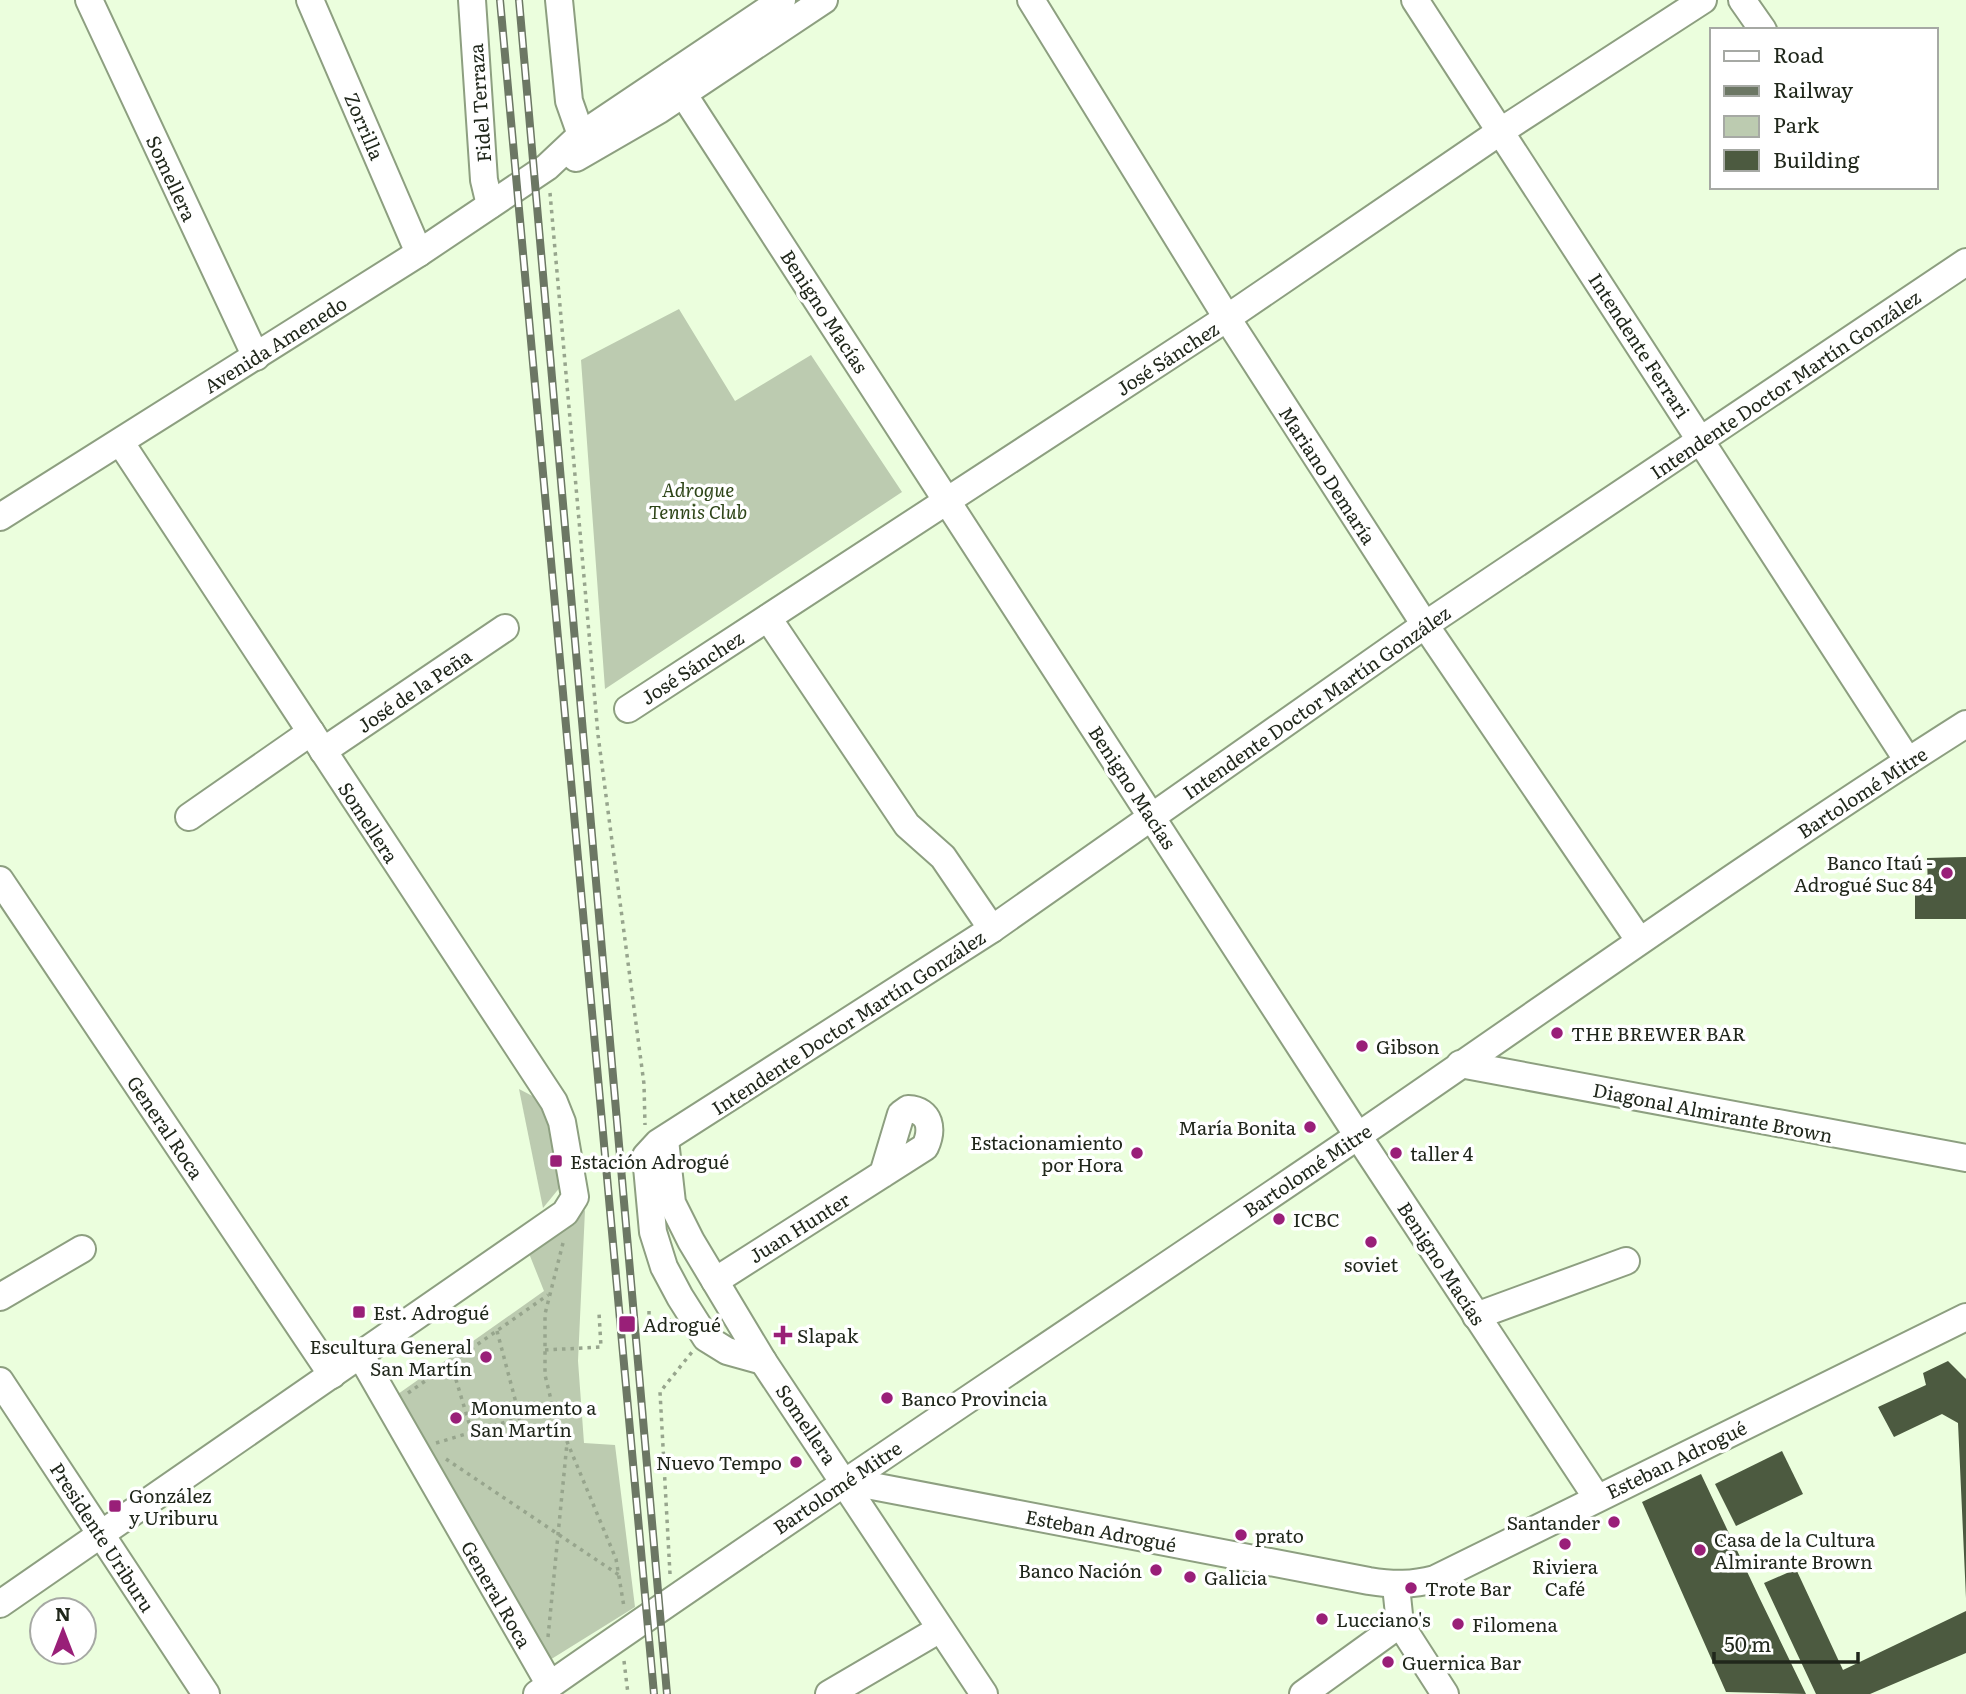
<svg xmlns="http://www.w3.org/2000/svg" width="1966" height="1694" font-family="Literata,serif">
	<rect width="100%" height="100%" fill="#ebfedd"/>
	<g fill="#bccbb0">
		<polygon points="679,309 735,401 811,355 902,492 605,689 581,360"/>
		<polygon points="519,1089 542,1101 552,1124 561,1186 543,1208"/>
		<polygon points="585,1210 578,1361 584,1443 615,1445 635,1607 545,1663 398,1394 544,1291 528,1251 565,1228"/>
	</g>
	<g fill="#4c5a40">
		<polygon points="1966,857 1966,919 1915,919 1915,889 1928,889 1927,858"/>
		<polygon points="1948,1361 1966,1379 1966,1598 1958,1423 1942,1414 1894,1437 1878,1407 1926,1385 1923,1373"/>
		<polygon points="1782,1451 1803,1494 1736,1526 1715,1484"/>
		<polygon points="1701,1474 1759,1597 1806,1694 1726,1692 1642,1502"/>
		<polygon points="1796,1569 1843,1670 1966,1611 1966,1653 1870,1694 1816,1694 1764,1583"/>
	</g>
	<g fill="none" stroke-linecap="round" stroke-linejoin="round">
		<g stroke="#8d9f80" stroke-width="30">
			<g id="minor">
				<polyline points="89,0 256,357"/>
				<polyline points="310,0 419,253"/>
				<polyline points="472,0 484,180 490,205"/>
				<polyline points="559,0 569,101 581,135"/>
				<polyline points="1031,0 1227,318 1425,625 1639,940"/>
				<polyline points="1415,0 1908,761"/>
				<polyline points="1742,0 1763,30"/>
				<polyline points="671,75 1358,1136 1597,1498"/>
				<polyline points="576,158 659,110 824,0"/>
				<polyline points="0,517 419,253 547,167 581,135 782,0"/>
				<polyline points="768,618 907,825 943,857 992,929"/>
				<polyline points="628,709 1227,318 1501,131 1703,0"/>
				<polyline points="323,751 505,628"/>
				<polyline points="189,817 311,732"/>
				<polyline points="0,880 332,1375"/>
				<polyline points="1460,1064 1966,1158"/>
				<polyline points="665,1140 672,1203 691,1241 763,1361 984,1694"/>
				<path d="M715,1281L925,1147C933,1130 931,1110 908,1109L901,1114L883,1174"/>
				<polyline points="0,1297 82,1249"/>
				<polyline points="1476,1316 1626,1261"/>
				<polyline points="361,1356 550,1685"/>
				<polyline points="763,1361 727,1351 706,1338 680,1297 664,1267 653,1232 646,1156 658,1143 992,929 1425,625 1966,262"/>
				<polyline points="0,1381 206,1694"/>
				<path d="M846,1481L1369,1581C1394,1585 1412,1585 1435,1579L1966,1317"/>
				<polyline points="1396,1586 1400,1624 1445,1694"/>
				<polyline points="0,1604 565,1213 575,1197 562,1122 554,1102 121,443"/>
				<path d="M537,1694C807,1505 1083,1323 1355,1138C1558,999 1758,856 1966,724"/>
				<polyline points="829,1694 940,1629"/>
				<polyline points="1303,1694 1400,1624"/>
			</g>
		</g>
		<g stroke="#97a58d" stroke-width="3.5" stroke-dasharray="3.5 5" stroke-linecap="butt">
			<polyline points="550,193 598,735 644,1084 645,1125"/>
			<polyline points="563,1243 545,1314 545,1375 553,1408 616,1559 624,1607"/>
			<polyline points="649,1311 649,1325 671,1320"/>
			<polyline points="497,1331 520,1418"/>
			<polyline points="545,1350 601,1347 599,1313"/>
			<polyline points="451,1363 472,1433"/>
			<polyline points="408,1393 548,1295"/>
			<polyline points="436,1443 553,1408"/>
			<polyline points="446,1459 619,1575"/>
			<polyline points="670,1574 660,1392 692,1352"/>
			<polyline points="548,1637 567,1443"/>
			<polyline points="624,1661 628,1694"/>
		</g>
		<use href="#minor" stroke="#fff" stroke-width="26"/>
		<g stroke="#6c7764" stroke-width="8">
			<g id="rail">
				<polyline points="500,0 654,1694"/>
				<polyline points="519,0 667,1694"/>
			</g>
		</g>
		<use href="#rail" stroke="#fff" stroke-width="5" stroke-dasharray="16" stroke-linecap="butt"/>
	</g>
	<g fill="#991f78" stroke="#fff" stroke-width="2.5">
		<circle cx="1947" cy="873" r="7"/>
		<circle cx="1557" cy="1033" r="7"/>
		<circle cx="1362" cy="1046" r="7"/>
		<circle cx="1310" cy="1127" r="7"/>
		<circle cx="1137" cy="1153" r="7"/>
		<circle cx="1396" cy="1153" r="7"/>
		<rect x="549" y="1154" width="14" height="14" rx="3.5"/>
		<circle cx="1279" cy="1219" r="7"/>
		<circle cx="1371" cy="1242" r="7"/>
		<rect x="352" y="1305" width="14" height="14" rx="3.5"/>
		<rect x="618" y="1315" width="18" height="18" rx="3.5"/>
		<path d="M779.5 1324.5h7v7h7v7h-7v7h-7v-7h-7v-7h7z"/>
		<circle cx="486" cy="1357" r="7"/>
		<circle cx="887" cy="1398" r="7"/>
		<circle cx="456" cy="1418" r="7"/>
		<circle cx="796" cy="1462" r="7"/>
		<rect x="108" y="1499" width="14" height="14" rx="3.5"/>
		<circle cx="1614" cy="1522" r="7"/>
		<circle cx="1241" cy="1535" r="7"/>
		<circle cx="1565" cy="1544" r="7"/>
		<circle cx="1700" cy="1550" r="7"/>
		<circle cx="1156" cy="1570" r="7"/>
		<circle cx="1190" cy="1577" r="7"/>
		<circle cx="1411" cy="1588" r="7"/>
		<circle cx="1322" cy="1619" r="7"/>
		<circle cx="1458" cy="1624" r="7"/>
		<circle cx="1388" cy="1662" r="7"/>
	</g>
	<g text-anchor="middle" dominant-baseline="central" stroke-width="7" stroke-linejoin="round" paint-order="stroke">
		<g font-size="19" fill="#20271b" stroke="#fff">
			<text transform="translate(479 103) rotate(-94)">Fidel Terraza</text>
			<text transform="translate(365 126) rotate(67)">Zorrilla</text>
			<text transform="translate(172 178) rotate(65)">Somellera</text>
			<text transform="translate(825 311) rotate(57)">Benigno Macías</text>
			<text transform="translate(275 344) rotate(-32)">Avenida Amenedo</text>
			<text transform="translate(1640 345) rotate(57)">Intendente Ferrari</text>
			<text transform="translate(1167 358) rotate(-33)">José Sánchez</text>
			<text transform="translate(1785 384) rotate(-34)">Intendente Doctor Martín González</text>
			<text transform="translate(1328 475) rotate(57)">Mariano Demaría</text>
			<text transform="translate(692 667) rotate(-33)">José Sánchez</text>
			<text transform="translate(414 690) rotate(-34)">José de la Peña</text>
			<text transform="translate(1316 702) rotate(-35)">Intendente Doctor Martín González</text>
			<text transform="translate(1133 787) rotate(57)">Benigno Macías</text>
			<text transform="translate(1862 792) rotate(-33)">Bartolomé Mitre</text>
			<text transform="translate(369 822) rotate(57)">Somellera</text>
			<text transform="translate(848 1022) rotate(-33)">Intendente Doctor Martín González</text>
			<text transform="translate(1713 1112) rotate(11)">Diagonal Almirante Brown</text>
			<text transform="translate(166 1127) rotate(56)">General Roca</text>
			<text transform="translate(1307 1170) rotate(-34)">Bartolomé Mitre</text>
			<text transform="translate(799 1227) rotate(-32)">Juan Hunter</text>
			<text transform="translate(1442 1263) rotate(57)">Benigno Macías</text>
			<text transform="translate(807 1424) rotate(56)">Somellera</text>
			<text transform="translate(1676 1459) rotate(-26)">Esteban Adrogué</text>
			<text transform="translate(837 1487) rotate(-34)">Bartolomé Mitre</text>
			<text transform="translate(1101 1530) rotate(11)">Esteban Adrogué</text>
			<text transform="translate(103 1537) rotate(57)">Presidente Uriburu</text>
			<text transform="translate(497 1594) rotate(60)">General Roca</text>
		</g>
		<g font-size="19" font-style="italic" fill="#2e4518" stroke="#fff">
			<text x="698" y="489">Adrogue<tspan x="698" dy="22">Tennis Club</tspan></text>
		</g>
		<g font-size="19" fill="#20271b" stroke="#fff" text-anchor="start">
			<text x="1933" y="862" text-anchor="end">Banco Itaú -<tspan x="1933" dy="22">Adrogué Suc 84</tspan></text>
			<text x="1571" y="1033">THE BREWER BAR</text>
			<text x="1376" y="1046">Gibson</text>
			<text x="1296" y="1127" text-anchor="end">María Bonita</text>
			<text x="1123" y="1142" text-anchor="end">Estacionamiento<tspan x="1123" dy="22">por Hora</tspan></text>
			<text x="1410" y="1153">taller 4</text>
			<text x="570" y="1161">Estación Adrogué</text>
			<text x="1293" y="1219">ICBC</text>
			<text x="1371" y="1264" text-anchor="middle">soviet</text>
			<text x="373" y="1312">Est. Adrogué</text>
			<text x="643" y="1324">Adrogué</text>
			<text x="797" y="1335">Slapak</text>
			<text x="472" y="1346" text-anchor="end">Escultura General<tspan x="472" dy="22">San Martín</tspan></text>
			<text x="901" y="1398">Banco Provincia</text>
			<text x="470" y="1407">Monumento a<tspan x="470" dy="22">San Martín</tspan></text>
			<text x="782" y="1462" text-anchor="end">Nuevo Tempo</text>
			<text x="129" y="1495">González<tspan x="129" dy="22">y Uriburu</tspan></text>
			<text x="1600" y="1522" text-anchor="end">Santander</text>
			<text x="1255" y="1535">prato</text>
			<text x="1714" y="1539">Casa de la Cultura<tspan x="1714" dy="22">Almirante Brown</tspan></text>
			<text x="1565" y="1566" text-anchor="middle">Riviera<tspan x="1565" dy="22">Café</tspan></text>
			<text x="1142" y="1570" text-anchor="end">Banco Nación</text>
			<text x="1204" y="1577">Galicia</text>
			<text x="1425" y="1588">Trote Bar</text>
			<text x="1336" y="1619">Lucciano's</text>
			<text x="1472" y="1624">Filomena</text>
			<text x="1402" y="1662">Guernica Bar</text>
		</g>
	</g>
	<rect x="1710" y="28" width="228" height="161" fill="#ffffff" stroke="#a6a9a4" stroke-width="2"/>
	<rect x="1724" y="51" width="35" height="10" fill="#ffffff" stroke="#a6a9a4" stroke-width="2"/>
	<text x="1773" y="63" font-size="21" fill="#20271b">Road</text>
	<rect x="1724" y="86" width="35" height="10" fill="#6c7764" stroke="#a6a9a4" stroke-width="2"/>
	<text x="1773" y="98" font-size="21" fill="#20271b">Railway</text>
	<rect x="1724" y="116" width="35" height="21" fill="#bccbb0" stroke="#a6a9a4" stroke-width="2"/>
	<text x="1773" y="133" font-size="21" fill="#20271b">Park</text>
	<rect x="1724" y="150" width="35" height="21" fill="#4c5a40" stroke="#a6a9a4" stroke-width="2"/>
	<text x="1773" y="168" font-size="21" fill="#20271b">Building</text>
	<g transform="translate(63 1631)"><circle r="33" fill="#ffffff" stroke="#a6a9a4" stroke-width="2"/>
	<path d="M0-5L12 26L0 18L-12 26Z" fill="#991f78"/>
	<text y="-10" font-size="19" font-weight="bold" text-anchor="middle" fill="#20271b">N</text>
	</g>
	<path d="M1714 1652v10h144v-10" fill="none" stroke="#20271b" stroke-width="3.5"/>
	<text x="1724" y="1652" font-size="21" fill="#20271b" stroke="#ffffff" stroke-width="5" paint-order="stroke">50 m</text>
</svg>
